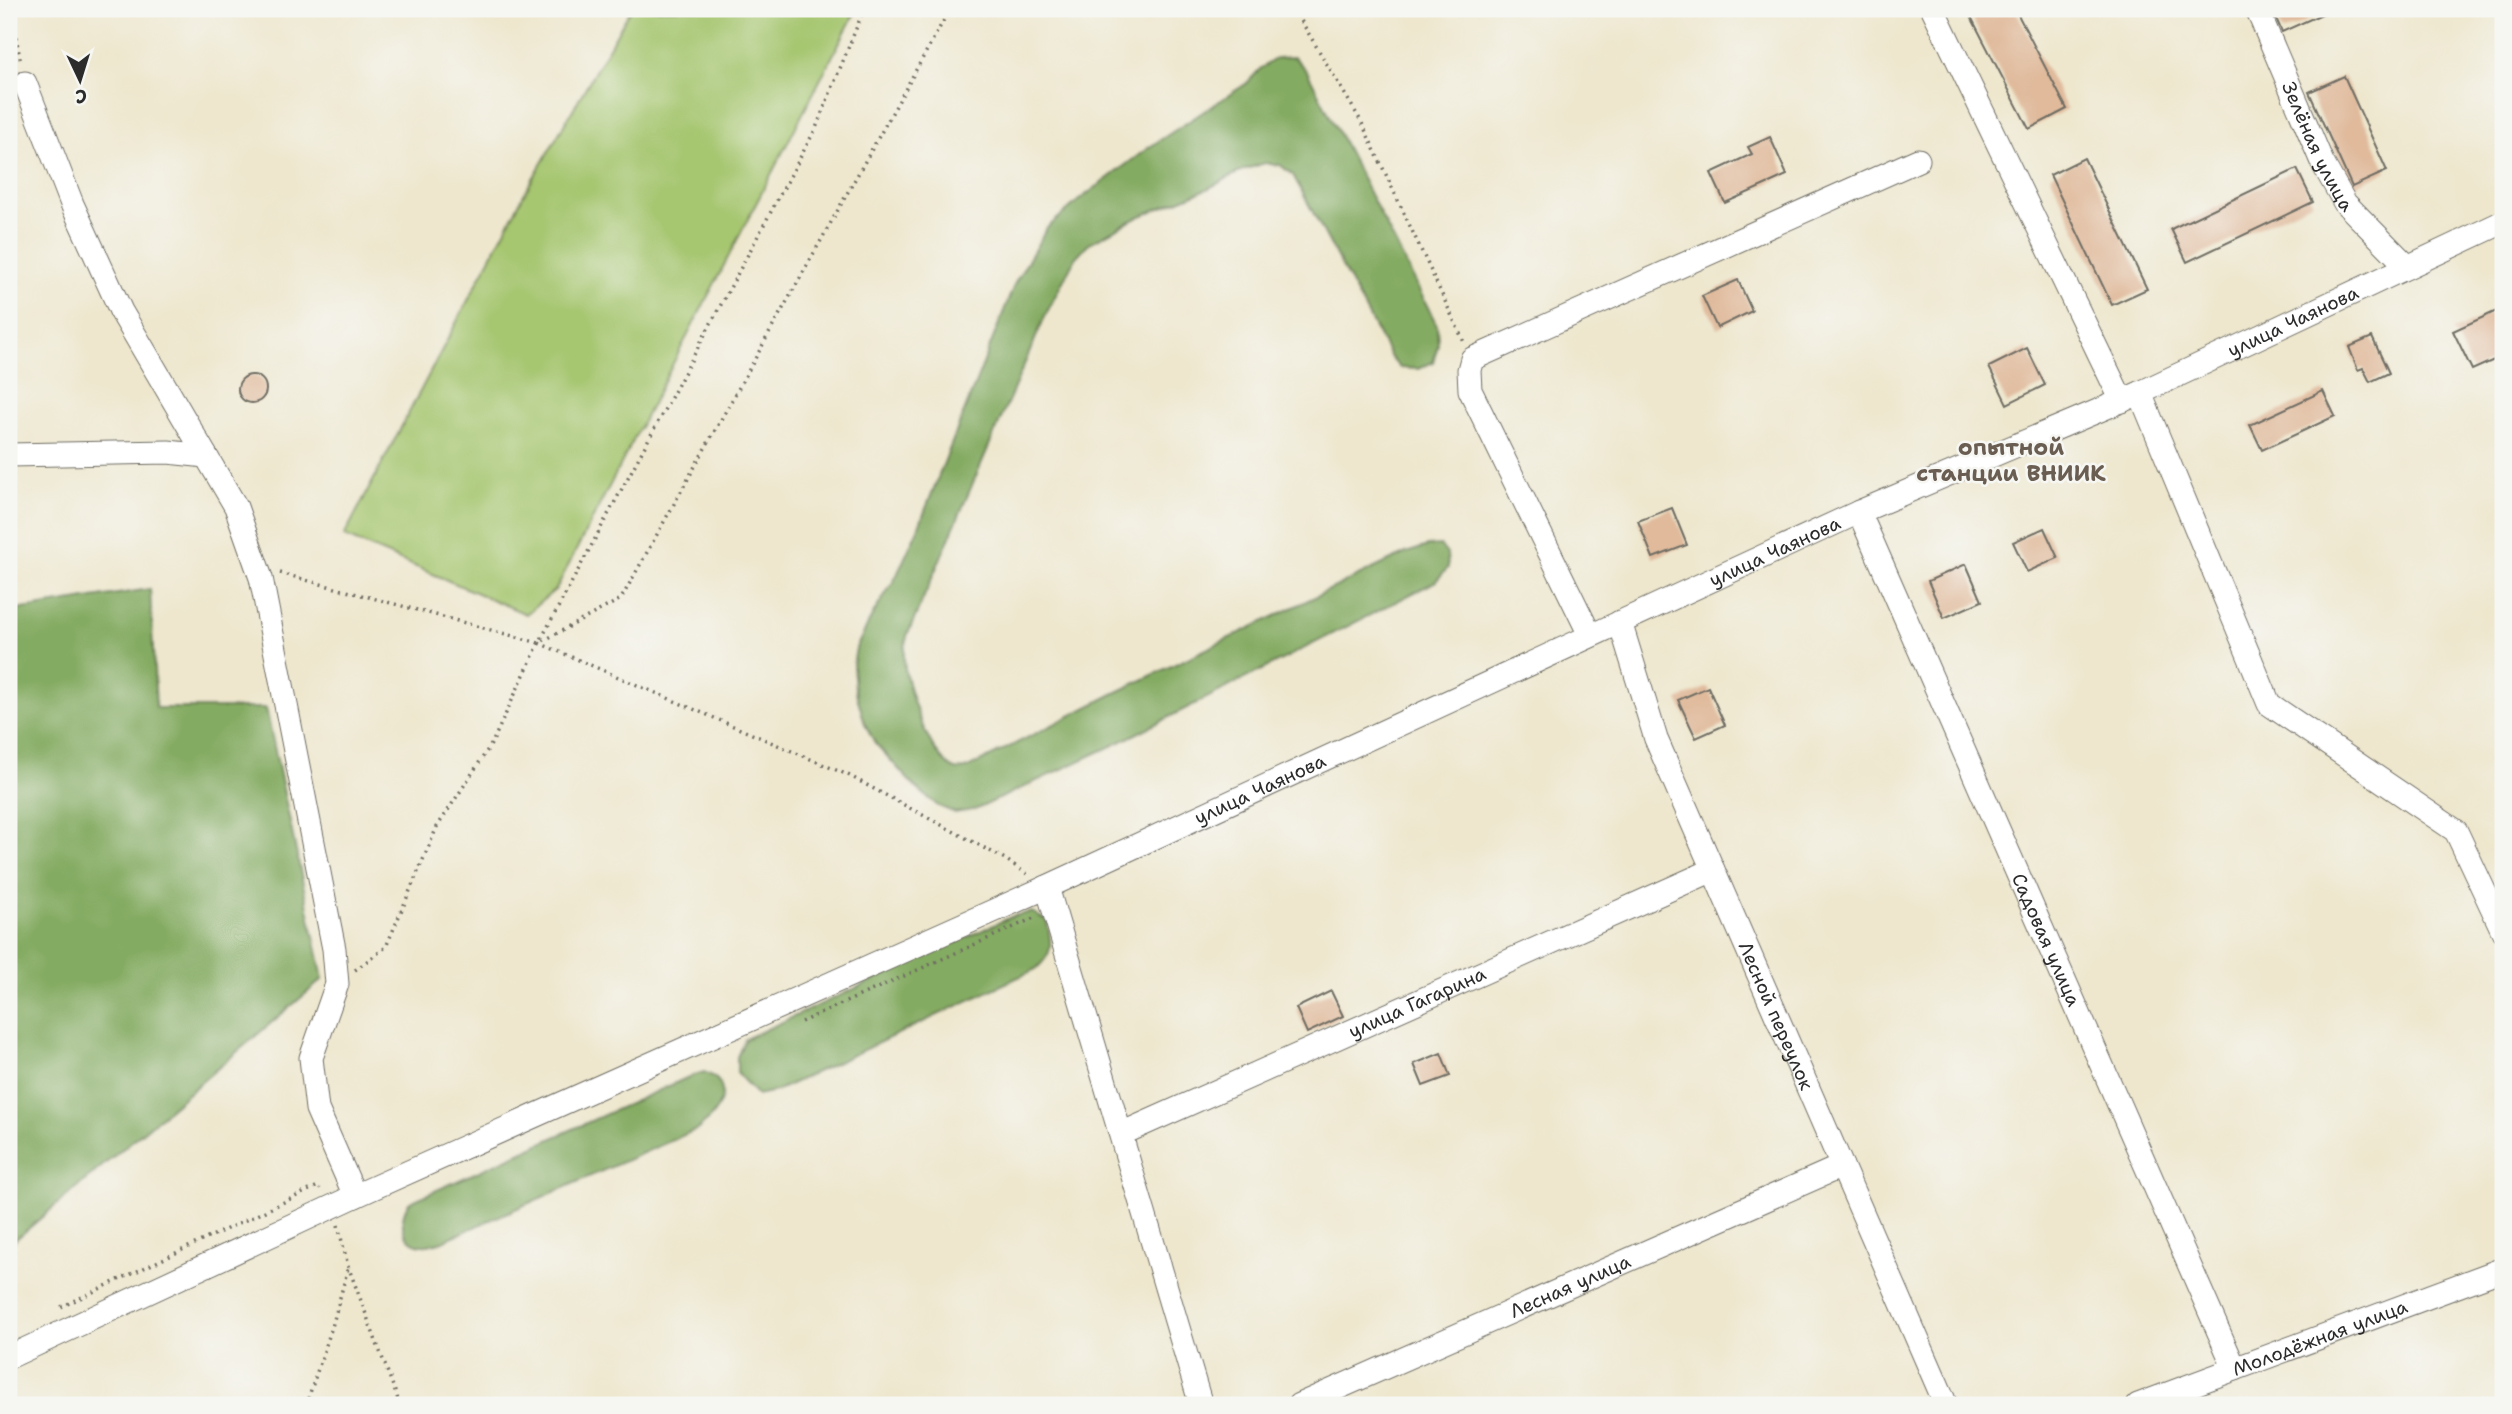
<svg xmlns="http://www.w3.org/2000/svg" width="2512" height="1414" font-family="'Shantell Sans',sans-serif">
	<rect width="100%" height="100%" fill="#f6f6f2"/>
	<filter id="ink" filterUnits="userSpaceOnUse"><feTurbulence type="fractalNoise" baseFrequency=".0143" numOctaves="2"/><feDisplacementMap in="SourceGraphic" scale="14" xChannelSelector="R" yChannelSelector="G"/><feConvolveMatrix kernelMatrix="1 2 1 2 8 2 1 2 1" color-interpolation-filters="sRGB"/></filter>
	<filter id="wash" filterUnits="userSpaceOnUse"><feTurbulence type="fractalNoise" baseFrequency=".00686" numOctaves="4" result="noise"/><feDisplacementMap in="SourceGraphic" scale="28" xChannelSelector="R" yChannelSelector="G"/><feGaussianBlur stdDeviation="1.57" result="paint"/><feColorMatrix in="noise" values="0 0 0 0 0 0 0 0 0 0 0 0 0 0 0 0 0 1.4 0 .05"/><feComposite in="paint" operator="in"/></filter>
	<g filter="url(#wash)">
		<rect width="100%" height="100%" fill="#eee7ce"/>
		<polygon fill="#a6c66f" stroke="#68784d" stroke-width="2" points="631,9 857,9 556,589 526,614 344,536 524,194"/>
		<g fill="#84ab62" stroke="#586b46" stroke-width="2">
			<path d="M1294,57L1307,71L1437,325L1438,345L1433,362L1418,369L1400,368L1391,358L1293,175L1280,165L1265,163L1243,170L1209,188L1138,217L1110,232L1088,244L1075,258L1046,314L907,636C906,643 904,650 904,657C904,684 929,758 955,769C958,770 963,769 966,769L1111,695L1406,553L1428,546L1440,545L1447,554L1448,568L1435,582L1120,742L977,809L955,813L938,806L913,785L875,743L865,724L855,689L853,665L856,648L872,616L896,577L917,531L1015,283L1047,228L1079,200L1148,148L1247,83L1261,68L1277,58Z"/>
			<polygon points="150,589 156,708 266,708 323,979 9,1245 9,611"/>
			<path d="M1032,912L1047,921C1051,943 1055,952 1036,969L776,1091L757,1095L737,1073V1057L745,1039L1013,916Z"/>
			<path d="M704,1072C738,1085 717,1114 698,1129L440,1242C435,1243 428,1246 423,1245C400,1243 398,1216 410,1202L691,1076Z"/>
		</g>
		<g id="blocks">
			<g fill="#e0ba9b">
				<polygon points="1967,9 2015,9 2067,109 2029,129"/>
				<polygon points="2272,9 2333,9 2282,32"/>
				<polygon points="2344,76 2387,171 2352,187 2309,92"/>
				<polygon points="1770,137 1787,175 1725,203 1711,173 1752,154 1748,147"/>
				<polygon points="2084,158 2147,289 2112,305 2050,175"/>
				<polygon points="2297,169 2313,202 2187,262 2171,229"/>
				<polygon points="1738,280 1752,311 1717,328 1702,296"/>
				<polygon points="2503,308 2503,356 2472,370 2453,331"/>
				<polygon points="2372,337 2389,373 2370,382 2363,368 2358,370 2349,347"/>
				<polygon points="2027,348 2045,385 2007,404 1989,367"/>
				<circle cx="252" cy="389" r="14"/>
				<polygon points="2323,391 2335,416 2262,450 2250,425"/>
				<polygon points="1672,508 1687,545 1653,558 1638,521"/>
				<polygon points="2044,528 2058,558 2027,572 2013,542"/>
				<polygon points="1966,564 1982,601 1944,618 1928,581"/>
				<polygon points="1708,687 1725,725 1696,738 1678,700"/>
				<polygon points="1331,991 1343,1016 1307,1033 1296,1008"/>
				<polygon points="1441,1053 1450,1076 1423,1086 1414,1064"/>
			</g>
		</g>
	</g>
	<g filter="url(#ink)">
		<use href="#blocks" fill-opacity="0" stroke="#6f6d64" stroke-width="2"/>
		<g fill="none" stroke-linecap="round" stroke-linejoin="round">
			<g stroke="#6f6d64" stroke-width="25">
				<g id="minor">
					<polyline points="1933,9 2122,401"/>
					<path id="s1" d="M2257,9L2322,162L2345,203L2407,266"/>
					<polyline points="25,83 72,204 121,311 236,507 261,578 334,949 337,984 311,1058 317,1109 355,1196"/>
					<polyline points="2140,393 2269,704 2456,831 2503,931"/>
					<polyline points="9,455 168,452 206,456"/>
					<path id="s2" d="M1859,512L2235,1369"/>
					<path id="s3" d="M1620,622L1656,739L1946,1405"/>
					<polyline points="1590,635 1470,390 1469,370 1472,359 1918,160"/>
					<polyline points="1047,887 1201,1405"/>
					<path id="s4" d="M1121,1134L1713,870"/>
					<path id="s5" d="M9,1357L355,1196L1047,887L1859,512L2140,393L2503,222"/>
					<path id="s6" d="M1299,1405L1842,1166"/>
					<path id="s7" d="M2138,1405L2503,1269"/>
				</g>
			</g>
			<g stroke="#6f6d64" stroke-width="3.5" stroke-dasharray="2 5" stroke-linecap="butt">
				<polyline points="11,9 21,64"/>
				<polyline points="1294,9 1361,121 1464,342"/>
				<polyline points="280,573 539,643 621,599 950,9"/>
				<polyline points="539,643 848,775 1005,859 1027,874"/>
				<polyline points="355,970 386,947 437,827 492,743 539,643 816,128 864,9"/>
				<polyline points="801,1022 1034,918"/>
				<polyline points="338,1225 348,1266 400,1405"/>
				<polyline points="61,1307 318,1186 320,1189"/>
				<polyline points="306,1405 332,1327 348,1268"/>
			</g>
			<use href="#minor" stroke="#fff" stroke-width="23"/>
		</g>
	</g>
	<g text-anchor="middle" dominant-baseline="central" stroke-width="5" stroke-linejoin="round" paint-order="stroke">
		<g font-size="19" fill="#2b2b2b" stroke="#f6f6f2">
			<text stroke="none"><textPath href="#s1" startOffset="150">Зелёная улица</textPath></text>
			<text stroke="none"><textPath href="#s5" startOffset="2508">улица Чаянова</textPath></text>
			<text stroke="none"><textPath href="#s5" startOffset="1941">улица Чаянова</textPath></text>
			<text stroke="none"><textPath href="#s5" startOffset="1374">улица Чаянова</textPath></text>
			<text stroke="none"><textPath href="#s2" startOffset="467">Садовая улица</textPath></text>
			<text stroke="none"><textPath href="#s4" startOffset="324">улица Гагарина</textPath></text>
			<text stroke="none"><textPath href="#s3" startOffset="424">Лесной переулок</textPath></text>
			<text stroke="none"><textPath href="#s6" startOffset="296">Лесная улица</textPath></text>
			<text stroke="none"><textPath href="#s7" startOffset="194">Молодёжная улица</textPath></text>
		</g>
		<g font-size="23" font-weight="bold" fill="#6a5d52" stroke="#f6f6f2">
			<text x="2011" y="447">опытной<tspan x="2011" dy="26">станции ВНИИК</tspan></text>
		</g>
	</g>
	<rect width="2512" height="1414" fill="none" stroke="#f6f6f2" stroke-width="35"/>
	<g transform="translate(80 80) rotate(176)" stroke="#f6f6f2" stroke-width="5" paint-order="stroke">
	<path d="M0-5L12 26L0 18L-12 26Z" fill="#2b2b2b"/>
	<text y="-10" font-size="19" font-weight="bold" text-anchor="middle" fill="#2b2b2b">С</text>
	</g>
</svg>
